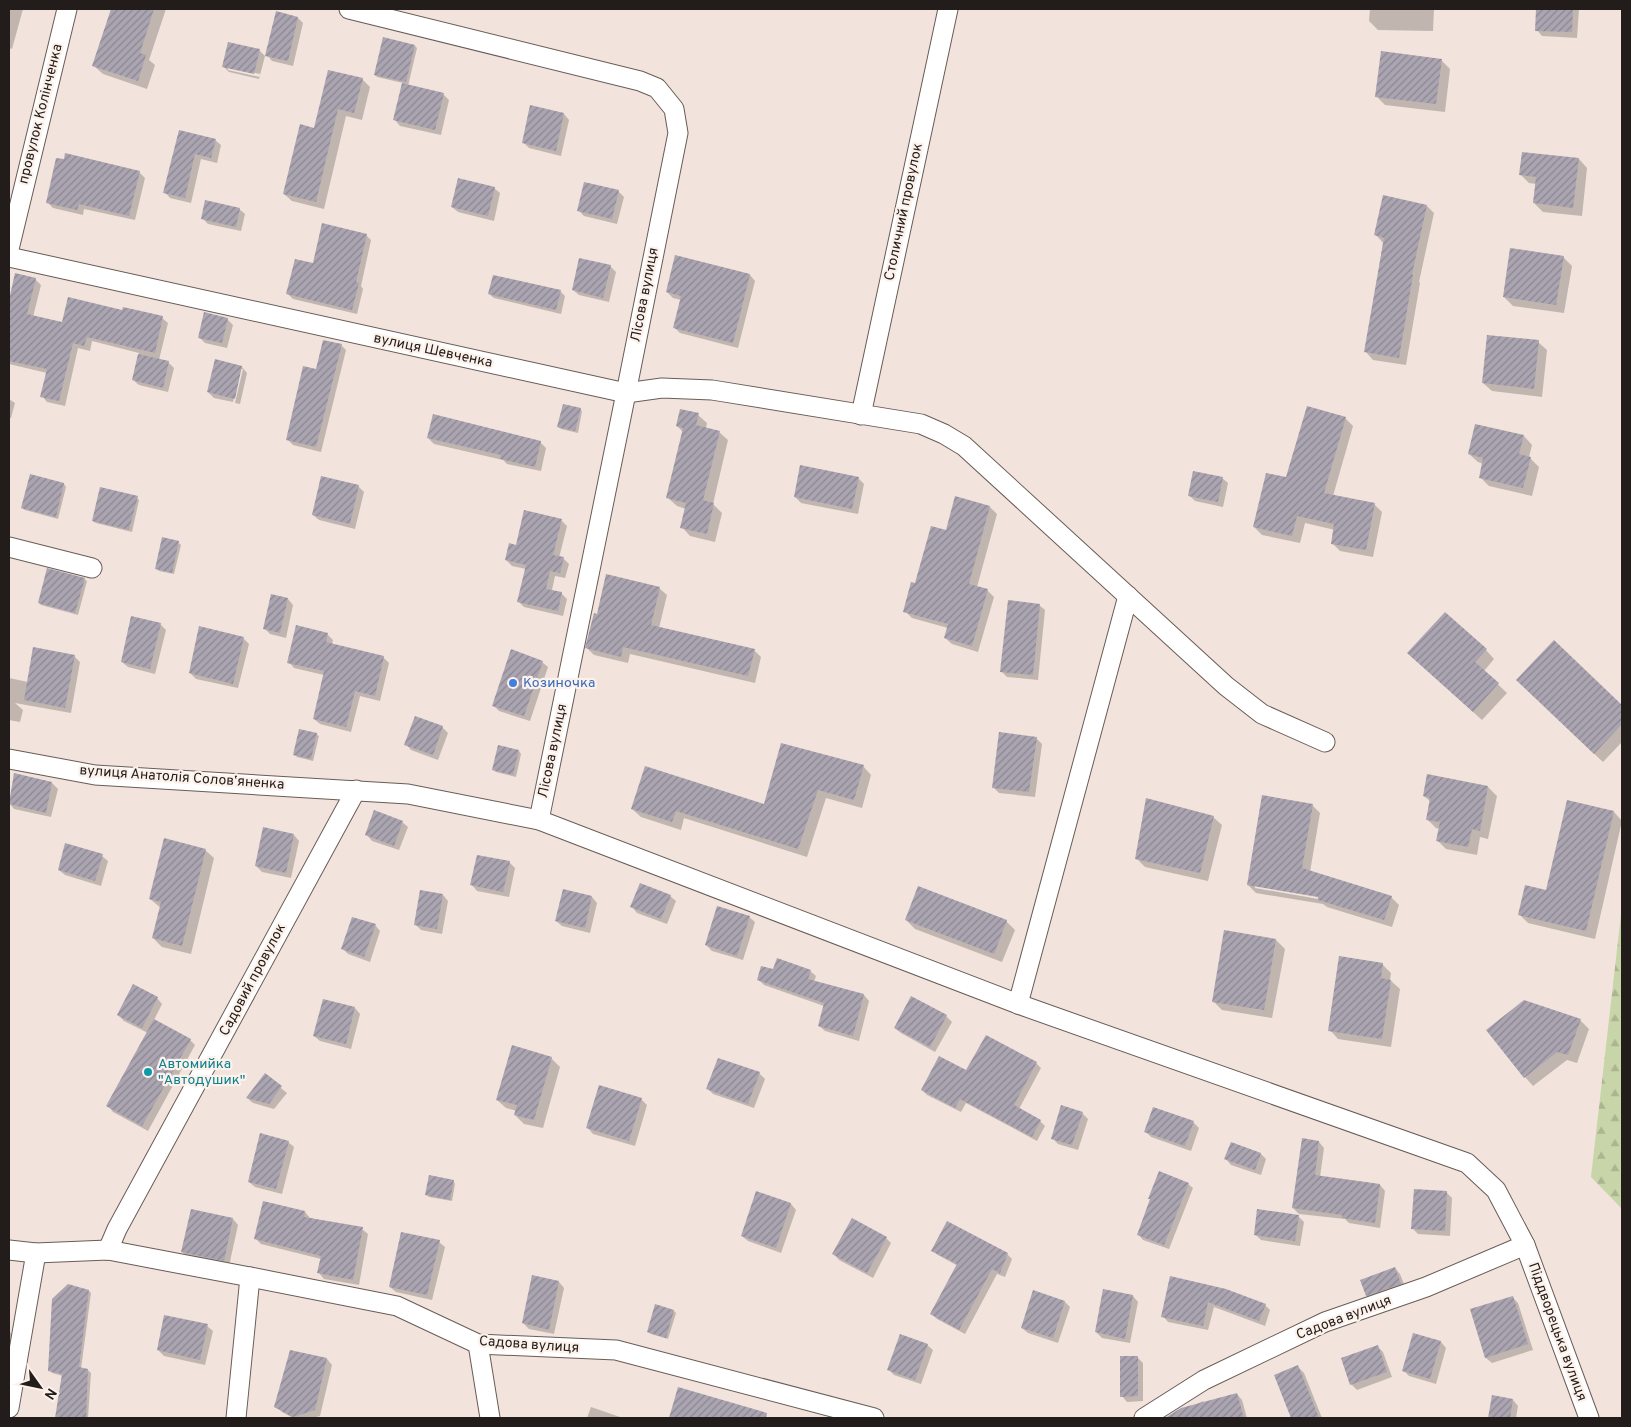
<svg xmlns="http://www.w3.org/2000/svg" width="1631" height="1427" font-family="Overpass,sans-serif">
	<defs>
		<pattern id="forest-firs" width="22" height="20" patternUnits="userSpaceOnUse" patternTransform="scale(1.25)"><rect width="22" height="20" fill="#c7d5a9"/><path d="M5 1l3.5 6h-7zM16 11l3.5 6h-7z" fill="#abb691"/></pattern>
		<pattern id="building-hatch" width="6" height="6" patternUnits="userSpaceOnUse" patternTransform="scale(1.25)"><rect width="6" height="6" fill="#aba5b2"/><path d="M-1 1l2-2M0 6l6-6M5 7l2-2" fill="none" stroke="#8b8690"/></pattern>
	</defs>
	<rect width="100%" height="100%" fill="#f2e3dc"/>
	<polygon fill="url(#forest-firs)" points="1622,906 1622,1209 1591,1177"/>
	<g fill="#0003" fill-rule="evenodd">
		<polygon points="9,9 23,9 12,49 9,48"/>
		<polygon points="112,9 166,9 149,60 155,65 147,89 103,74 94,66"/>
		<polygon points="1370,9 1434,9 1433,31 1378,30 1369,21"/>
		<polygon points="1538,9 1579,9 1577,38 1542,36 1537,30"/>
		<polygon points="298,18 303,23 293,66 272,61 267,55"/>
		<polygon points="415,46 417,48 408,86 443,94 449,100 441,135 400,126 395,120 403,83 377,77 375,75"/>
		<path d="M259,50L265,56L259,79L229,72L223,66ZM228,67L260,74V77L228,70Z"/>
		<polygon points="1441,60 1450,69 1445,112 1385,105 1376,96"/>
		<polygon points="362,79 370,87 362,120 346,116 324,209 292,201 284,194 315,129"/>
		<polygon points="564,114 569,120 561,156 529,148 523,142"/>
		<polygon points="180,131 215,140 221,145 217,163 201,159 191,203 170,198 165,192"/>
		<polygon points="1579,159 1587,168 1582,216 1543,212 1534,203 1536,184 1529,183 1521,175"/>
		<polygon points="139,172 145,178 135,220 84,209 83,215 53,208 47,202"/>
		<polygon points="494,188 500,193 494,221 458,212 452,207"/>
		<polygon points="618,191 624,197 617,224 584,216 578,210"/>
		<polygon points="1427,206 1434,213 1419,282 1420,283 1406,365 1373,360 1366,352 1383,243 1376,235"/>
		<polygon points="239,209 245,214 241,231 208,224 202,218"/>
		<polygon points="366,235 371,240 361,286 363,289 357,314 293,299 288,294 314,265"/>
		<polygon points="1563,257 1572,266 1564,313 1513,306 1504,297"/>
		<polygon points="610,266 616,272 609,302 579,295 573,290"/>
		<polygon points="16,274 35,279 41,285 33,317 63,324 123,311 162,318 168,323 159,360 168,362 174,368 168,392 139,385 133,380 139,353 92,341 90,351 78,348 65,406 47,402 42,396 47,373 9,364 9,306"/>
		<polygon points="750,275 755,281 738,348 680,333 674,327 681,300 673,298 667,292"/>
		<polygon points="560,291 565,296 561,314 494,298 489,294"/>
		<polygon points="227,319 233,325 227,348 205,343 199,337"/>
		<polygon points="1538,342 1547,350 1542,397 1492,391 1483,383"/>
		<polygon points="341,345 346,350 321,452 293,445 288,440 317,370"/>
		<polygon points="216,361 242,367 247,373 240,404 235,403 243,369 240,369 233,402 214,398 208,392"/>
		<polygon points="9,399 15,403 11,418 9,418"/>
		<polygon points="580,409 582,411 578,433 561,429 558,427"/>
		<polygon points="698,415 707,423 706,428 719,432 728,440 713,504 722,513 715,542 690,536 682,527 686,509 677,506 668,498 683,432 677,426"/>
		<polygon points="1345,418 1353,426 1333,496 1374,504 1382,512 1373,557 1340,551 1332,543 1335,530 1305,523 1300,543 1262,535 1254,527 1287,479"/>
		<polygon points="1524,436 1532,445 1529,457 1539,467 1532,496 1489,486 1480,477 1483,464 1478,462 1469,454"/>
		<polygon points="428,438 540,442 546,448 541,471 507,464 503,460 434,444"/>
		<polygon points="30,476 64,484 66,487 58,519 25,510 22,508"/>
		<polygon points="858,478 864,484 858,514 801,503 795,497"/>
		<polygon points="1222,478 1228,483 1223,507 1195,501 1190,496"/>
		<polygon points="358,486 364,492 355,529 319,520 313,515"/>
		<polygon points="137,498 139,500 132,532 96,523 93,521"/>
		<polygon points="990,507 997,514 977,587 987,590 994,597 978,652 952,644 945,638 948,628 912,618 905,611 916,585 946,532"/>
		<polygon points="561,520 567,526 559,558 563,558 569,564 565,578 555,576 552,590 562,594 567,599 563,616 524,607 518,601 526,569 512,566 506,560 517,547"/>
		<polygon points="179,543 181,545 174,574 159,571 156,568"/>
		<polygon points="84,579 87,581 78,615 41,605 39,603"/>
		<polygon points="659,588 667,595 659,628 754,650 761,657 755,683 630,654 628,663 594,655 587,648 598,615"/>
		<polygon points="272,596 288,599 293,605 286,638 270,634 264,628"/>
		<polygon points="1039,605 1045,610 1038,680 1007,677 1002,672"/>
		<polygon points="160,624 166,630 155,674 128,667 122,662"/>
		<polygon points="327,634 333,640 332,645 383,657 389,663 380,701 360,696 351,732 320,724 314,719 324,675 294,668 289,662"/>
		<polygon points="243,638 249,644 238,688 196,679 190,673"/>
		<polygon points="1554,642 1622,707 1622,742 1603,762 1526,689"/>
		<polygon points="1486,650 1494,659 1484,671 1507,693 1482,720 1418,662"/>
		<polygon points="74,656 80,662 71,713 15,703 23,710 20,722 9,720 9,678 28,682"/>
		<polygon points="542,662 548,667 530,721 499,711 494,706"/>
		<polygon points="442,727 448,733 438,760 411,750 406,744"/>
		<polygon points="316,734 319,736 313,761 297,757 295,755"/>
		<polygon points="1036,738 1042,744 1035,797 999,793 993,787"/>
		<polygon points="519,751 521,754 516,777 496,772 493,770"/>
		<polygon points="863,766 871,775 862,808 826,798 807,857 684,818 681,830 641,817 632,809 765,806"/>
		<polygon points="15,775 52,783 58,789 51,817 14,809 9,803"/>
		<polygon points="1428,775 1488,787 1497,796 1488,839 1480,837 1477,855 1446,849 1437,840 1440,829 1436,828 1427,819 1431,802 1424,796"/>
		<path d="M1312,805L1320,813L1310,872L1391,897L1399,905L1392,927L1327,907L1323,904L1256,893L1248,885ZM1255,885L1325,897L1324,900L1255,888Z"/>
		<polygon points="1614,812 1622,821 1595,939 1528,923 1519,914 1547,891"/>
		<polygon points="1213,817 1222,825 1208,881 1145,867 1136,858"/>
		<polygon points="402,822 408,827 399,850 372,841 367,835"/>
		<polygon points="294,835 299,841 291,878 262,872 256,866"/>
		<polygon points="205,850 214,858 191,954 162,947 153,938 161,908 150,899"/>
		<polygon points="102,856 108,861 101,886 65,875 59,870"/>
		<polygon points="509,862 515,868 509,897 477,891 472,885"/>
		<polygon points="564,890 592,897 597,903 590,933 562,926 556,921"/>
		<polygon points="443,895 448,901 442,934 421,930 415,924"/>
		<polygon points="670,896 676,901 667,924 637,913 632,907"/>
		<polygon points="749,917 755,922 743,960 712,951 706,945"/>
		<polygon points="906,920 1006,921 1015,930 1002,962 915,929"/>
		<polygon points="375,925 380,931 370,962 348,954 343,949"/>
		<polygon points="1226,932 1276,940 1285,949 1272,1018 1222,1010 1213,1001"/>
		<polygon points="1382,964 1391,973 1390,980 1400,989 1391,1047 1338,1039 1330,1030"/>
		<polygon points="810,971 816,976 814,982 864,995 869,1001 859,1041 825,1031 819,1026 824,1006 764,985 758,979"/>
		<polygon points="157,998 162,1004 154,1020 190,1040 195,1045 148,1131 113,1112 108,1106 148,1033 124,1021 118,1015"/>
		<polygon points="355,1008 360,1014 351,1049 320,1041 314,1036"/>
		<polygon points="946,1016 952,1022 935,1052 901,1033 895,1028"/>
		<polygon points="1580,1020 1589,1029 1577,1063 1567,1060 1533,1086 1525,1077"/>
		<polygon points="551,1058 560,1067 543,1128 524,1124 515,1115 517,1111 506,1108 497,1100"/>
		<polygon points="1036,1063 1041,1068 1019,1109 1040,1121 1045,1126 1037,1141 966,1103 961,1112 927,1095 922,1090"/>
		<polygon points="759,1073 765,1079 754,1108 713,1094 708,1089"/>
		<polygon points="265,1075 287,1093 274,1109 253,1103 247,1098"/>
		<polygon points="641,1099 647,1105 635,1146 593,1134 588,1128"/>
		<polygon points="1082,1113 1088,1119 1078,1150 1058,1144 1052,1138"/>
		<polygon points="1193,1122 1199,1128 1191,1151 1151,1137 1145,1131"/>
		<polygon points="288,1142 294,1147 282,1194 255,1187 249,1182"/>
		<polygon points="1319,1142 1324,1148 1320,1177 1380,1185 1385,1191 1380,1228 1349,1223 1345,1219 1299,1214 1293,1208"/>
		<polygon points="1261,1154 1266,1159 1261,1175 1231,1165 1226,1159"/>
		<polygon points="453,1181 455,1184 452,1201 429,1197 426,1194"/>
		<polygon points="1188,1184 1193,1188 1169,1249 1143,1240 1139,1235"/>
		<polygon points="757,1192 791,1204 796,1210 781,1253 748,1241 742,1236"/>
		<polygon points="1446,1192 1452,1198 1450,1236 1418,1234 1412,1228"/>
		<polygon points="305,1212 310,1218 362,1229 368,1234 359,1285 324,1279 319,1273 321,1259 261,1244 255,1238"/>
		<polygon points="1298,1216 1304,1222 1300,1246 1261,1240 1255,1234"/>
		<polygon points="233,1219 238,1225 229,1266 188,1258 182,1252"/>
		<polygon points="886,1238 891,1243 873,1278 839,1260 834,1254"/>
		<polygon points="439,1242 445,1247 432,1300 396,1292 390,1287"/>
		<polygon points="933,1250 1007,1254 1012,1259 1005,1277 997,1274 965,1334 937,1319 932,1314 958,1266 938,1255"/>
		<polygon points="1395,1268 1400,1274 1406,1289 1373,1301 1367,1295"/>
		<polygon points="533,1277 559,1282 564,1288 554,1334 529,1329 523,1323"/>
		<polygon points="1171,1278 1265,1305 1270,1310 1265,1326 1214,1307 1208,1330 1168,1322 1163,1316"/>
		<polygon points="89,1291 91,1293 81,1369 88,1370 91,1373 88,1418 56,1418 63,1376 52,1373 50,1371"/>
		<polygon points="1104,1291 1133,1296 1138,1302 1130,1343 1102,1338 1096,1332"/>
		<polygon points="1512,1297 1518,1303 1533,1350 1492,1363 1486,1358 1472,1310"/>
		<polygon points="1065,1302 1070,1307 1058,1343 1028,1333 1022,1328"/>
		<polygon points="656,1305 674,1311 676,1313 668,1339 651,1334 648,1332"/>
		<polygon points="207,1326 213,1331 205,1365 164,1356 158,1350"/>
		<polygon points="9,1331 21,1344 9,1382"/>
		<polygon points="1441,1342 1446,1348 1436,1384 1409,1376 1404,1371"/>
		<polygon points="927,1345 933,1350 921,1384 894,1375 889,1370"/>
		<polygon points="1377,1346 1383,1352 1392,1377 1357,1390 1351,1384"/>
		<polygon points="291,1352 327,1359 332,1365 320,1416 312,1418 293,1418 282,1412 276,1406"/>
		<polygon points="1137,1357 1143,1363 1143,1401 1127,1402 1122,1396"/>
		<polygon points="1298,1367 1304,1373 1322,1418 1293,1418 1276,1376"/>
		<polygon points="1237,1394 1242,1400 1247,1418 1180,1418 1178,1414 1203,1401 1204,1403"/>
		<polygon points="1493,1397 1513,1400 1518,1406 1516,1418 1489,1418"/>
		<polygon points="591,1407 623,1418 587,1418"/>
		<polygon points="744,1412 742,1418 692,1418 679,1414"/>
	</g>
	<g fill="url(#building-hatch)">
		<polygon points="111,9 154,9 140,53 146,55 138,81 92,66"/>
		<polygon points="1536,9 1573,9 1572,32 1535,31"/>
		<polygon points="276,11 298,17 288,61 265,56"/>
		<polygon points="383,37 415,45 406,82 374,75"/>
		<polygon points="228,42 260,49 254,74 222,67"/>
		<polygon points="1381,51 1442,59 1436,104 1375,97"/>
		<polygon points="328,70 363,78 354,113 338,109 316,202 283,194 300,124 314,128"/>
		<polygon points="402,83 444,93 435,130 393,120"/>
		<polygon points="530,105 564,113 556,151 522,143"/>
		<polygon points="179,130 216,139 211,158 195,154 185,198 163,193"/>
		<polygon points="1522,152 1579,158 1573,208 1533,203 1536,177 1519,175"/>
		<polygon points="65,153 140,171 129,216 79,204 77,210 46,203 56,158 64,159"/>
		<polygon points="458,178 495,187 488,216 451,207"/>
		<polygon points="584,182 619,190 612,219 577,211"/>
		<polygon points="1383,195 1427,205 1412,274 1413,275 1399,358 1364,352 1384,238 1374,235"/>
		<polygon points="205,200 240,208 236,227 201,219"/>
		<polygon points="322,223 367,234 356,282 359,283 352,310 286,294 295,259 313,263"/>
		<polygon points="1510,248 1564,256 1556,305 1503,297"/>
		<polygon points="675,255 750,274 733,343 673,328 681,296 666,292"/>
		<polygon points="579,258 611,265 603,298 572,290"/>
		<polygon points="15,273 36,278 27,314 62,322 68,297 122,310 123,307 163,316 155,353 87,337 84,346 73,343 59,401 40,397 47,369 9,361 9,300"/>
		<polygon points="493,275 561,290 556,310 488,294"/>
		<polygon points="204,312 228,318 222,343 198,338"/>
		<polygon points="1487,335 1539,340 1534,389 1482,383"/>
		<polygon points="323,340 342,344 316,447 286,440 303,366 316,369"/>
		<polygon points="138,354 169,361 163,388 132,380"/>
		<polygon points="215,359 242,366 235,399 207,392"/>
		<polygon points="563,404 581,408 575,431 557,427"/>
		<polygon points="1307,406 1346,417 1324,493 1375,503 1366,550 1331,544 1334,524 1297,516 1292,536 1253,527 1266,473 1286,477"/>
		<polygon points="680,409 699,413 696,425 720,431 703,500 714,503 707,534 680,528 686,503 666,498 683,428 676,426"/>
		<polygon points="433,414 541,441 535,467 500,459 501,455 427,438"/>
		<polygon points="1475,424 1524,435 1519,454 1531,457 1523,488 1479,478 1483,458 1468,454"/>
		<polygon points="800,465 859,477 852,509 794,497"/>
		<polygon points="1193,471 1223,477 1218,502 1188,496"/>
		<polygon points="30,474 64,483 56,517 21,508"/>
		<polygon points="321,476 359,485 350,524 312,515"/>
		<polygon points="100,487 138,496 129,530 92,521"/>
		<polygon points="955,496 990,506 969,584 988,589 972,646 944,638 948,624 903,612 911,582 915,583 931,526 946,530"/>
		<polygon points="524,510 562,519 553,555 564,557 560,573 550,571 546,589 562,592 558,611 517,602 526,565 505,560 509,543 516,545"/>
		<polygon points="162,537 179,541 172,573 155,569"/>
		<polygon points="47,568 85,578 75,613 38,603"/>
		<polygon points="606,574 660,587 651,625 755,649 748,676 623,647 621,657 585,648 594,613 597,614"/>
		<polygon points="271,594 288,598 280,633 263,629"/>
		<polygon points="1008,600 1040,604 1033,675 1000,672"/>
		<polygon points="1445,612 1487,649 1475,662 1499,683 1473,712 1407,653"/>
		<polygon points="131,616 161,623 150,669 121,662"/>
		<polygon points="296,625 328,633 326,642 384,656 375,696 355,691 346,727 313,719 324,671 287,663"/>
		<polygon points="199,626 244,637 233,684 189,673"/>
		<polygon points="1554,640 1622,705 1622,724 1594,754 1516,680"/>
		<polygon points="33,647 75,655 65,708 24,700"/>
		<polygon points="511,649 543,661 524,716 492,706"/>
		<polygon points="415,716 443,726 433,755 404,745"/>
		<polygon points="299,729 317,733 311,759 293,755"/>
		<polygon points="999,732 1037,737 1029,792 992,788"/>
		<polygon points="781,743 864,765 854,800 818,790 798,849 676,811 672,822 631,809 645,766 764,804"/>
		<polygon points="498,745 519,750 513,775 492,770"/>
		<polygon points="14,773 52,782 46,813 9,804"/>
		<polygon points="1427,774 1488,786 1480,831 1472,829 1468,847 1436,841 1440,822 1426,820 1430,798 1423,796"/>
		<polygon points="1262,795 1313,804 1302,868 1392,896 1384,920 1318,900 1318,897 1247,885"/>
		<polygon points="1146,798 1214,816 1200,873 1135,859"/>
		<polygon points="1567,800 1614,811 1586,931 1518,915 1525,885 1546,890"/>
		<polygon points="374,810 403,821 394,846 365,835"/>
		<polygon points="263,827 294,834 286,873 255,866"/>
		<polygon points="164,838 206,849 182,946 152,938 161,902 149,899"/>
		<polygon points="65,843 103,854 95,881 58,870"/>
		<polygon points="477,855 510,861 503,892 470,885"/>
		<polygon points="640,883 671,895 661,919 630,907"/>
		<polygon points="918,886 1007,920 994,954 905,920"/>
		<polygon points="563,889 592,896 585,928 555,921"/>
		<polygon points="420,890 443,894 437,929 414,925"/>
		<polygon points="717,906 750,916 737,956 705,945"/>
		<polygon points="352,917 376,924 364,957 341,949"/>
		<polygon points="1224,930 1276,939 1264,1010 1212,1002"/>
		<polygon points="1339,956 1383,963 1381,978 1391,980 1382,1039 1328,1031"/>
		<polygon points="777,958 811,970 808,979 864,994 853,1036 818,1026 824,1003 757,980 761,966 773,969"/>
		<polygon points="133,984 158,997 142,1028 117,1015"/>
		<polygon points="911,996 947,1015 930,1047 894,1028"/>
		<polygon points="323,999 355,1007 346,1044 313,1036"/>
		<polygon points="1524,1000 1581,1019 1568,1055 1557,1052 1524,1078 1486,1030"/>
		<polygon points="154,1019 191,1039 142,1126 106,1106"/>
		<polygon points="986,1035 1037,1062 1014,1105 1041,1120 1032,1137 960,1099 955,1108 921,1090 939,1056 966,1070"/>
		<polygon points="512,1045 552,1057 534,1120 514,1115 517,1105 496,1100"/>
		<polygon points="718,1058 760,1072 748,1104 706,1089"/>
		<polygon points="265,1073 282,1086 269,1104 246,1098"/>
		<polygon points="599,1085 642,1098 629,1141 586,1128"/>
		<polygon points="1061,1105 1083,1112 1072,1145 1051,1139"/>
		<polygon points="1153,1107 1194,1121 1185,1146 1144,1132"/>
		<polygon points="260,1133 289,1141 276,1189 248,1182"/>
		<polygon points="1302,1138 1319,1141 1315,1175 1380,1184 1375,1223 1342,1218 1342,1215 1292,1208"/>
		<polygon points="1231,1142 1261,1153 1255,1170 1224,1159"/>
		<polygon points="1159,1171 1189,1183 1164,1245 1137,1235 1150,1199 1148,1199"/>
		<polygon points="429,1175 454,1180 450,1200 425,1195"/>
		<polygon points="1414,1189 1447,1191 1445,1231 1411,1229"/>
		<polygon points="756,1191 791,1203 776,1248 741,1236"/>
		<polygon points="263,1201 305,1211 304,1217 363,1227 353,1280 317,1273 321,1256 254,1239"/>
		<polygon points="191,1209 233,1218 224,1261 181,1252"/>
		<polygon points="1257,1209 1299,1215 1295,1241 1254,1235"/>
		<polygon points="852,1218 887,1237 867,1273 832,1254"/>
		<polygon points="947,1221 1008,1253 1000,1273 992,1269 959,1330 930,1314 957,1264 931,1251"/>
		<polygon points="401,1232 440,1240 427,1295 389,1287"/>
		<polygon points="1395,1267 1401,1284 1366,1296 1360,1280"/>
		<polygon points="532,1275 559,1281 549,1330 522,1323"/>
		<polygon points="1170,1276 1226,1289 1266,1304 1259,1321 1208,1302 1203,1326 1161,1317"/>
		<polygon points="68,1284 89,1290 79,1367 88,1369 86,1418 55,1418 62,1374 48,1371 52,1299"/>
		<polygon points="1103,1289 1133,1295 1125,1339 1095,1332"/>
		<polygon points="1033,1290 1065,1301 1053,1338 1021,1328"/>
		<polygon points="1513,1296 1528,1344 1485,1358 1470,1309"/>
		<polygon points="655,1304 674,1310 666,1338 647,1332"/>
		<polygon points="164,1315 208,1324 200,1360 157,1350"/>
		<polygon points="1413,1333 1441,1341 1430,1379 1402,1371"/>
		<polygon points="900,1334 928,1344 915,1380 887,1370"/>
		<polygon points="1378,1345 1387,1372 1350,1385 1341,1358"/>
		<polygon points="290,1350 327,1358 315,1410 293,1417 274,1407"/>
		<polygon points="1120,1356 1138,1356 1138,1396 1120,1397"/>
		<polygon points="1298,1365 1319,1418 1291,1418 1274,1375"/>
		<polygon points="678,1387 767,1413 766,1418 669,1418"/>
		<polygon points="1237,1393 1244,1418 1165,1418 1181,1408"/>
		<polygon points="1492,1395 1513,1399 1510,1418 1488,1418"/>
	</g>
	<g fill="none" stroke-linecap="round" stroke-linejoin="round">
		<g stroke="#695c56" stroke-width="21">
			<g id="minor">
				<polyline points="349,9 640,81 657,88 674,109 678,133 626,393 539,820"/>
				<polyline points="9,249 67,9"/>
				<polyline points="9,257 626,393 662,388 712,390 921,424 944,434 964,446 1226,686 1262,714 1325,742"/>
				<polyline points="861,415 948,9"/>
				<polyline points="9,547 92,568"/>
				<polyline points="9,759 95,775 408,794 539,820 1018,1004 1467,1163 1496,1190 1525,1245 1589,1418"/>
				<polyline points="1018,1004 1128,596"/>
				<polyline points="9,1250 36,1253 108,1250 250,1277 397,1306 478,1344 616,1350 874,1418"/>
				<polyline points="108,1250 117,1229 356,790"/>
				<polyline points="478,1344 490,1418"/>
				<polyline points="9,1408 36,1253"/>
				<polyline points="236,1418 250,1277"/>
				<polyline points="1144,1418 1204,1380 1325,1322 1426,1287 1525,1245"/>
			</g>
		</g>
		<use href="#minor" stroke="#fff" stroke-width="19"/>
	</g>
	<circle fill="#3f7fe0" stroke="#fdf1eb" stroke-width="2" cx="513" cy="683" r="5"/>
	<circle fill="#0f9aa8" stroke="#fdf1eb" stroke-width="2" cx="148" cy="1072" r="5"/>
	<g text-anchor="middle" dominant-baseline="central" stroke-width="4.5" stroke-linejoin="round" paint-order="stroke">
		<g font-size="14" fill="#221d1a" stroke="#fdf1eb">
			<text transform="translate(41 114) rotate(-76)">провулок Колінченка</text>
			<text transform="translate(904 212) rotate(-78)">Столичний провулок</text>
			<text transform="translate(645 295) rotate(-79)">Лісова вулиця</text>
			<text transform="translate(433 351) rotate(12)">вулиця Шевченка</text>
			<text transform="translate(553 751) rotate(-78)">Лісова вулиця</text>
			<text transform="translate(182 778) rotate(4)">вулиця Анатолія Соловʼяненка</text>
			<text transform="translate(253 980) rotate(-62)">Садовий провулок</text>
			<text transform="translate(1344 1318) rotate(-21)">Садова вулиця</text>
			<text transform="translate(1557 1332) rotate(70)">Піддворецька вулиця</text>
			<text transform="translate(529 1345) rotate(4)">Садова вулиця</text>
		</g>
		<g font-size="14" fill="#366cbe" stroke="#fdf1eb" text-anchor="start">
			<text x="523" y="683">Козиночка</text>
		</g>
		<g font-size="14" fill="#0d838f" stroke="#fdf1eb" text-anchor="start">
			<text x="158" y="1064">Автомийка<tspan x="158" dy="16">"Автодушик"</tspan></text>
		</g>
	</g>
	<rect width="1631" height="1427" fill="none" stroke="#221d1a" stroke-width="20"/>
	<g transform="translate(40 1387) rotate(123)" stroke="#fdf1eb" stroke-width="4" paint-order="stroke">
	<path d="M0-4L9 19L0 12L-9 19Z" fill="#221d1a"/>
	<text y="-8" font-size="14" font-weight="bold" text-anchor="middle" fill="#221d1a">N</text>
	</g>
</svg>
